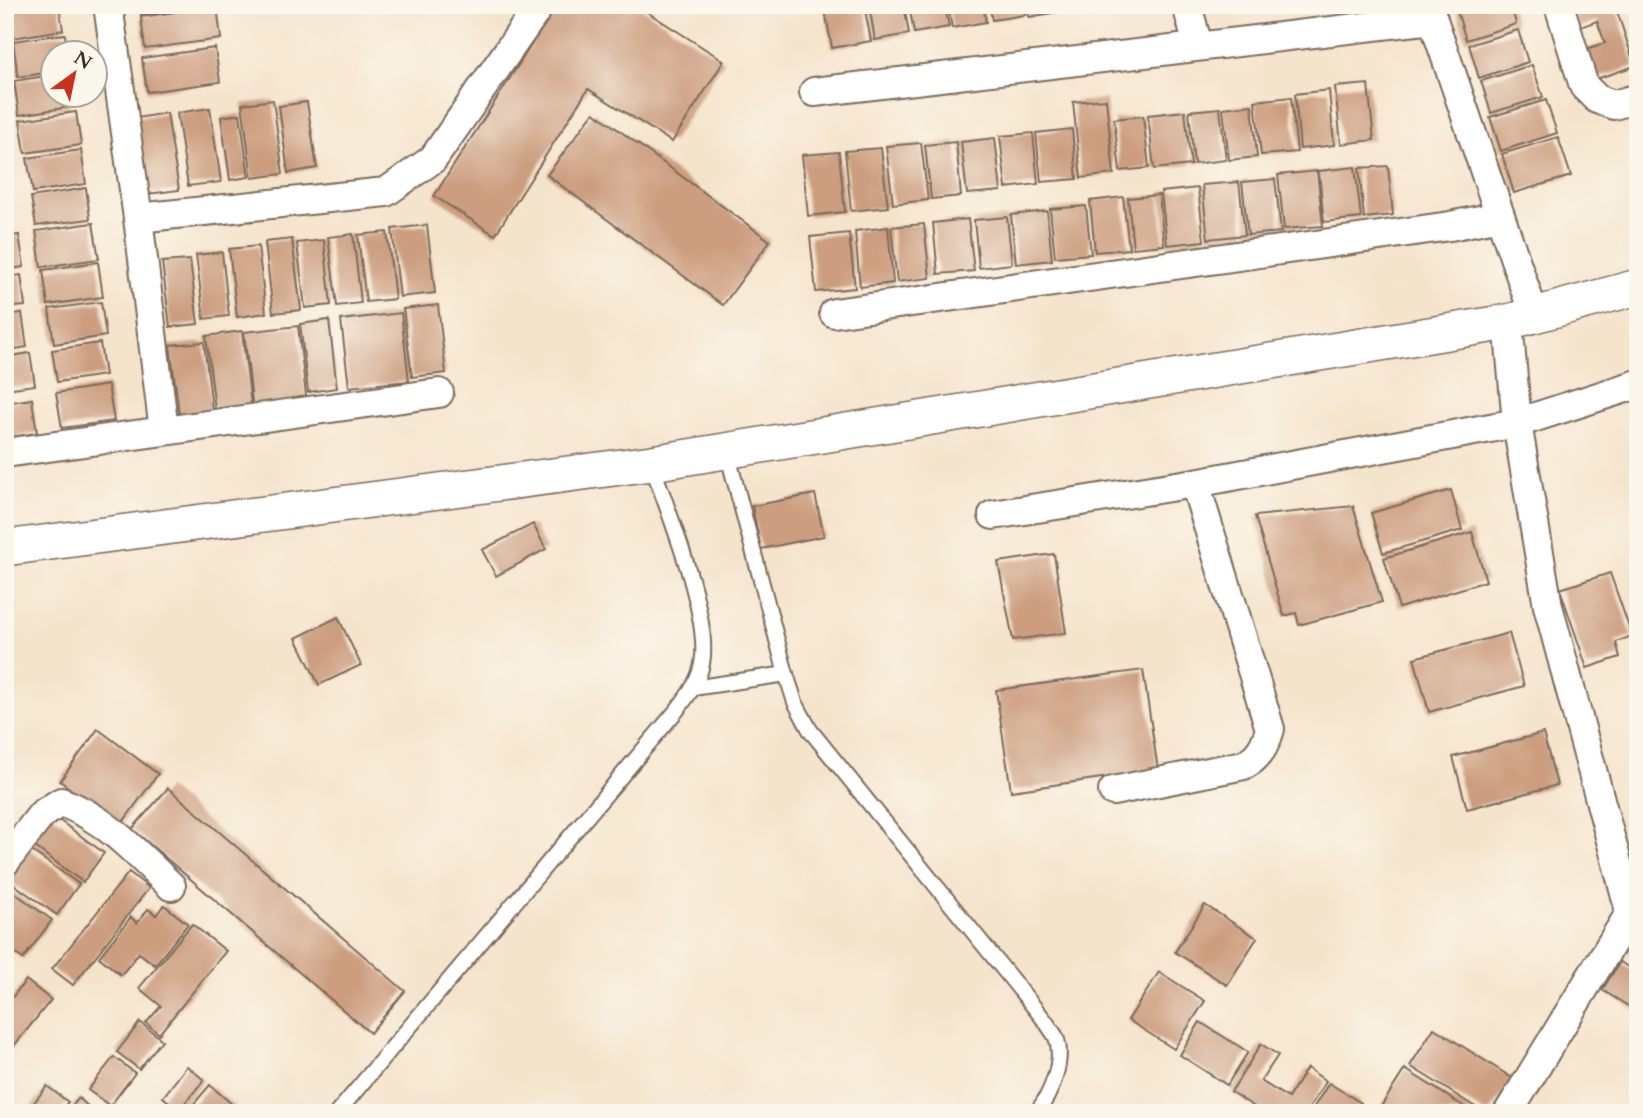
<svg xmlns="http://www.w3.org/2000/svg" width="1643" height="1118" font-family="Cardo,serif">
	<rect width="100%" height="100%" fill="#fbf7ec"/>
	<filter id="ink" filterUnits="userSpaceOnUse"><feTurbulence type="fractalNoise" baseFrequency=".0143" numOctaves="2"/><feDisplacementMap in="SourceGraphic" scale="14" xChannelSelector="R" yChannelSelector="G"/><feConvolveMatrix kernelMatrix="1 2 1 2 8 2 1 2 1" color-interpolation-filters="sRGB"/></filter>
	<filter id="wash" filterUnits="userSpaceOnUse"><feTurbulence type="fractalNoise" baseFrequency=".00686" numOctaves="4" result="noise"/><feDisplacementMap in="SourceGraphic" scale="28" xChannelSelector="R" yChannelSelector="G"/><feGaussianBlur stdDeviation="1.57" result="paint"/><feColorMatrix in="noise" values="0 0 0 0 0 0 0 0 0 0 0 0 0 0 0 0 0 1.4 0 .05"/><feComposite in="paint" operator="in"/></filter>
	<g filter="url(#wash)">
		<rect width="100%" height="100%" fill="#f5e4cc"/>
		<g id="blocks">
			<g fill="#cc9d7e">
				<polygon points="13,5 59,5 63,30 12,38 7,6"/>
				<polygon points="140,5 200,5 200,7 141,15"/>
				<polygon points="557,5 636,5 724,61 672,142 588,89 495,235 434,196"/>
				<polygon points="824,5 864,5 871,41 832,48"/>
				<polygon points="869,5 904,5 909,34 875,40"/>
				<polygon points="909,5 945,5 949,27 914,33"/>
				<polygon points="948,5 983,5 986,22 952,28"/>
				<polygon points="989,5 1023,5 1025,15 992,20"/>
				<polygon points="1027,5 1057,5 1058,12 1029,17"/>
				<polygon points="1063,5 1097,5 1097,7 1064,12"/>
				<polygon points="1465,5 1511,5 1516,24 1466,40 1456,8"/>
				<polygon points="1570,5 1615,5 1635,66 1596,79 1586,49 1605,43 1597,21 1578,28"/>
				<polygon points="217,6 221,39 145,49 141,17"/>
				<polygon points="1518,30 1528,62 1479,78 1469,45"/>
				<polygon points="65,34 67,52 52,52 52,72 18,77 13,41"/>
				<polygon points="215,48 220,82 147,92 142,58"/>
				<polygon points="1532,65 1543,97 1491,113 1481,81"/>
				<polygon points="52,75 52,94 69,94 70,107 19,115 14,81"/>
				<polygon points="1368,84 1374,140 1341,144 1335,87"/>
				<polygon points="1329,90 1334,145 1300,149 1295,94"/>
				<polygon points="1291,97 1297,152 1261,155 1255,101"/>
				<polygon points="1106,99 1114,174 1081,178 1073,102"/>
				<polygon points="273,100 283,174 252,178 242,104"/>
				<polygon points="1546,100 1557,133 1501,151 1490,117"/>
				<polygon points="307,102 317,168 288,173 279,106"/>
				<polygon points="1252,105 1257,157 1229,160 1223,108"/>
				<polygon points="210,108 221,182 188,186 177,113"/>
				<polygon points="1220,108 1226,160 1194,164 1189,111"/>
				<polygon points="1185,111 1191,165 1154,169 1148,115"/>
				<polygon points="76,112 81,145 25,153 20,120"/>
				<polygon points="594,112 770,241 723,305 547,175"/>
				<polygon points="167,113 179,190 148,194 137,118"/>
				<polygon points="240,114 249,177 230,180 221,117"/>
				<polygon points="1143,116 1149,168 1120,171 1114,119"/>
				<polygon points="1072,129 1077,179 1041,182 1036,133"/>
				<polygon points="1033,133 1038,184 1006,188 1000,136"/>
				<polygon points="1558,137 1571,176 1514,193 1502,154"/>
				<polygon points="995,138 1001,191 967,194 961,142"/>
				<polygon points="956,142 961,196 931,199 925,145"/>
				<polygon points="921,143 928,200 893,204 886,146"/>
				<polygon points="881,148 888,207 851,211 845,151"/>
				<polygon points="81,150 86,184 33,192 27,158"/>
				<polygon points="839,152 845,212 808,216 802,155"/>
				<polygon points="1388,166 1393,215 1364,218 1359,168"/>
				<polygon points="1355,167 1361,218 1324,222 1319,171"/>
				<polygon points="1317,171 1323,226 1284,229 1278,175"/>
				<polygon points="1275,179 1281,232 1248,235 1242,182"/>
				<polygon points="1239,182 1245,235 1208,239 1202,185"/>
				<polygon points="86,188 90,219 36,226 31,197"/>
				<polygon points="1198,188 1204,241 1167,245 1161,192"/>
				<polygon points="1159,195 1164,245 1133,248 1128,198"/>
				<polygon points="1123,197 1129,249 1095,252 1090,201"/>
				<polygon points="1086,206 1091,254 1055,257 1050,209"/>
				<polygon points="1047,211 1052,260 1016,264 1011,215"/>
				<polygon points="1007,217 1012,264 979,268 974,220"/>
				<polygon points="968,219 974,271 938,274 933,223"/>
				<polygon points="93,223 99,259 41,267 36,231"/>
				<polygon points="924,224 930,278 897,282 891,227"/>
				<polygon points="427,225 435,293 400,297 392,229"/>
				<polygon points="888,227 893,283 860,287 855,231"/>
				<polygon points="387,232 395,299 366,302 358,235"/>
				<polygon points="849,233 855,288 816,292 810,237"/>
				<polygon points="353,234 361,303 337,306 328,237"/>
				<polygon points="19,235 24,267 5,270 5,237"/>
				<polygon points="292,239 301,310 273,313 265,242"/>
				<polygon points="324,240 331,305 305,308 297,243"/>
				<polygon points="258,246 266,313 237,317 229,249"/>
				<polygon points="222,252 229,316 204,319 196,255"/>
				<polygon points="190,260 198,324 170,327 162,262"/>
				<polygon points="98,262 103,297 48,305 43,270"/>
				<polygon points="21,275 25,306 5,308 5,277"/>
				<polygon points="101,302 106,336 54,344 49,309"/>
				<polygon points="438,305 446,373 412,377 403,309"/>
				<polygon points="22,313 27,347 5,351 5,315"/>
				<polygon points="401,313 409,381 349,387 341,320"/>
				<polygon points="329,320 337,388 308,392 300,324"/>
				<polygon points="298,326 307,404 253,409 244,332"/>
				<polygon points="242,331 252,413 216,417 206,336"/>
				<polygon points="204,342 213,416 180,420 170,345"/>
				<polygon points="100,343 105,375 57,382 52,350"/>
				<polygon points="30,353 35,385 5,389 5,357"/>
				<polygon points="108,385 114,421 62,428 56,393"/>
				<polygon points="32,399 37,433 5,438 5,403"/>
				<polygon points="1451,490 1462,530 1383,553 1371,513"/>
				<polygon points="815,494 824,536 761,549 752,506"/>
				<polygon points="1353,506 1382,602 1299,625 1296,613 1284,616 1255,516"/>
				<polygon points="533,524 546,549 496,576 482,550"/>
				<polygon points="1472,532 1486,581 1399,608 1384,558"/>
				<polygon points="1054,554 1066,633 1013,640 998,562"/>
				<polygon points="1610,573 1632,636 1616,642 1620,657 1587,668 1560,589"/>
				<polygon points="338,617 361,665 319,685 296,638"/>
				<polygon points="1509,633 1524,686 1429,712 1414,658"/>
				<polygon points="1143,670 1158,770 1011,791 996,690"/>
				<polygon points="98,729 158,774 120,826 60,781"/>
				<polygon points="1543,733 1557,785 1467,809 1453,757"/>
				<polygon points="168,788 405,991 370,1033 132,829"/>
				<polygon points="48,812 104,853 83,882 27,841"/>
				<polygon points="26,847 79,884 57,915 5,878"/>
				<polygon points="129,872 149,888 73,985 52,969"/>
				<polygon points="5,886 52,920 23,959 5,946"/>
				<polygon points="164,905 188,924 155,965 139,953 121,975 99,957 131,917 137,923 148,909 156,915"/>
				<polygon points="1205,905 1257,938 1227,985 1175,952"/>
				<polygon points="1638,912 1638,958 1617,945"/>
				<polygon points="192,924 226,951 159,1034 146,1023 161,1006 139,988"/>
				<polygon points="1620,962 1638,973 1638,1012 1602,990"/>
				<polygon points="1159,972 1205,1001 1174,1049 1128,1020"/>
				<polygon points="26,980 51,1000 5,1057 5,1006"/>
				<polygon points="140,1022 162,1040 139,1069 117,1052"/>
				<polygon points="1200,1022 1248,1052 1227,1085 1180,1055"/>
				<polygon points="1434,1028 1512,1078 1490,1113 1485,1113 1410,1066"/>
				<polygon points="1261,1044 1278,1055 1261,1081 1288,1098 1307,1068 1326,1081 1306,1113 1264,1113 1231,1092"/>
				<polygon points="114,1057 135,1073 110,1106 88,1090"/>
				<polygon points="187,1066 204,1080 179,1110 163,1097"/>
				<polygon points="1405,1069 1474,1113 1388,1113 1380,1108"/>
				<polygon points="1329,1083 1361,1103 1354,1113 1310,1113"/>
				<polygon points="210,1085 242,1113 186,1113"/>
				<polygon points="47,1086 68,1102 59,1113 26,1113"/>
				<polygon points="79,1098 95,1113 66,1113"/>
			</g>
		</g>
	</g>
	<g filter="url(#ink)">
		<use href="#blocks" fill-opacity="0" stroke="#7c6b5b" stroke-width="2"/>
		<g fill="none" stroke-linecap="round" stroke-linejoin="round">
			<g stroke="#7c6b5b" stroke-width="18">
				<g id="service">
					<path d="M727,452L786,674L795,702L810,730L1046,1022C1049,1027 1053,1032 1056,1037C1065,1060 1051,1095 1036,1113"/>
					<polyline points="693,688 786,674"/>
					<path d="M337,1113L677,710C687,697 697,684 701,668C714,622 668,512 652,465"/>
				</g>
			</g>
			<g stroke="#7c6b5b" stroke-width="32">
				<g id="minor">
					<polyline points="108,5 138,218 164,431"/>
					<polyline points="1187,5 1198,46"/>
					<polyline points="1428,5 1534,315"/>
					<polyline points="1559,5 1584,86 1597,99 1614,105 1638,98"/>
					<polyline points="814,92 1433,19"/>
					<polyline points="138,218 386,192 433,159 540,5"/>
					<polyline points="834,313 1450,226 1500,216"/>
					<polyline points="1508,322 1517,423 1548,606 1630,911"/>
					<polyline points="5,453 439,393"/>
					<polyline points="993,515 1195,483 1517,423 1638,384"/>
					<path d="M1113,791L1244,765C1259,757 1265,746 1270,729L1195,483"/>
					<path d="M5,862L42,814L61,802C106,818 137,854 171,886"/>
					<polyline points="1508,1113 1638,900"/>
				</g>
			</g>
			<g stroke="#7c6b5b" stroke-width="38">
				<polyline id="tertiary" points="5,548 652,463 1508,322 1638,287"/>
			</g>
			<use href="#service" stroke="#fff" stroke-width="14"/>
			<use href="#minor" stroke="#fff" stroke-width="28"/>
			<use href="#tertiary" stroke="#fff" stroke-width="35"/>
		</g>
	</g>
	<rect width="1643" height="1118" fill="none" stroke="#fbf7ec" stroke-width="28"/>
	<g transform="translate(74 74) rotate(33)"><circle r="33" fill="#fbf7ec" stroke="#aea59a" stroke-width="2"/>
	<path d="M0-5L12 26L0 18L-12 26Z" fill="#c8321e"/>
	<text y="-10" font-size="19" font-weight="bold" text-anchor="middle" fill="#3b2a1e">N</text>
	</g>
</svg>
